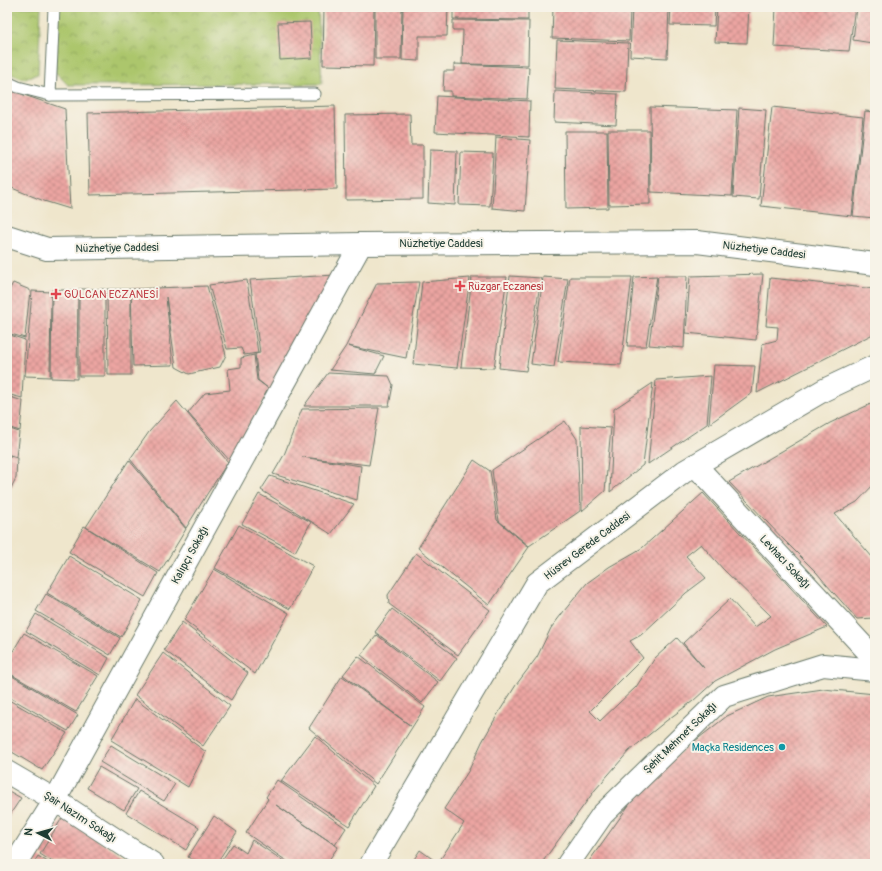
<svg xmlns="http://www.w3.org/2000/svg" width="882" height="871" font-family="Pangolin,sans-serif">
	<defs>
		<pattern id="park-crowns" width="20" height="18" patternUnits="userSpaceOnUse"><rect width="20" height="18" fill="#acc66c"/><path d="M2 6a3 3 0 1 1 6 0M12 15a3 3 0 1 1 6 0" fill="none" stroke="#8ba25a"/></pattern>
		<pattern id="building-cross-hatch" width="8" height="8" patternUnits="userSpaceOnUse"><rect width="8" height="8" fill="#eca5a2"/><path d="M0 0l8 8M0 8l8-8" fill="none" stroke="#bf8885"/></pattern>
	</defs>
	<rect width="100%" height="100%" fill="#f7f3e8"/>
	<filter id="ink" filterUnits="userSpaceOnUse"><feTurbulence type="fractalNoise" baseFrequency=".025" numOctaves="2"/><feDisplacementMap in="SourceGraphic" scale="8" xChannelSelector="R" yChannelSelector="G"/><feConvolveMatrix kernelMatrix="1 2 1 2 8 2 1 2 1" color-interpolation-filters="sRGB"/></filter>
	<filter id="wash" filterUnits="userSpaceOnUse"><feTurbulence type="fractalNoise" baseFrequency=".012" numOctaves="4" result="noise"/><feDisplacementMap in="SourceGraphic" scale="16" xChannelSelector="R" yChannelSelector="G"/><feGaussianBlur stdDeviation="0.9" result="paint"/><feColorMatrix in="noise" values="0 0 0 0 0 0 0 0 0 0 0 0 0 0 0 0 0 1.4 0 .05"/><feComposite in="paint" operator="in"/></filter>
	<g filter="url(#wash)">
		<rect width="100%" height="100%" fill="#efe6cc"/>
		<g fill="url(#park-crowns)" stroke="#668250">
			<polygon points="7,7 41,7 38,74 23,79 7,72"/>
			<polygon points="57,7 318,7 322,84 68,85 54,71"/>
		</g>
		<g id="blocks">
			<g fill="url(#building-cross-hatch)" fill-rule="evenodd">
				<polygon points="324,7 374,7 373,66 323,65"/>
				<polygon points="375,7 402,7 401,59 375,59"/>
				<polygon points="403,7 448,7 447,36 419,36 419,61 402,60"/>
				<polygon points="453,7 528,7 528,20 453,19"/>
				<polygon points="553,7 630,7 629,41 552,38"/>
				<polygon points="632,7 669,7 667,58 630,56"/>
				<polygon points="671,7 715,7 714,26 670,25"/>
				<polygon points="717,7 749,7 747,43 715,42"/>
				<polygon points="776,7 855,7 849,51 774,47"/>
				<polygon points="857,7 875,7 875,18 872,43 853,40"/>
				<polygon points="453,20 529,21 528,65 462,64 463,30 453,30"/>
				<polygon points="310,22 312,58 280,60 278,23"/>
				<polygon points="557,40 628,43 626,92 555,89"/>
				<polygon points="454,64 529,67 527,99 451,96 451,91 443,91 444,71 454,71"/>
				<polygon points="7,87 24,95 65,109 70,209 44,201 7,186"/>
				<polygon points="555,91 618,94 616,125 554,122"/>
				<polygon points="437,96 530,101 529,137 435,132"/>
				<polygon points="335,106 337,189 90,195 88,113"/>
				<polygon points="650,107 737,110 732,196 651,192"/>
				<polygon points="772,107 863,117 852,216 761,206"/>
				<polygon points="739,108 766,110 759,199 733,197"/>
				<polygon points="865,111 875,112 875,218 853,216"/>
				<polygon points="410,114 411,145 423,145 423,199 346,200 345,115"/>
				<polygon points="608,130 649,130 650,204 609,205"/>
				<polygon points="565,131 607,131 608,208 566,209"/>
				<polygon points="496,137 530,140 525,211 492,208"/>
				<polygon points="430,150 457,151 455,205 428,203"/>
				<polygon points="461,152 493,153 490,206 459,205"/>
				<polygon points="763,274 756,340 686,333 690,276"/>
				<polygon points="335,275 230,461 188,413 205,393 230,390 228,369 241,367 241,358 254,355 257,380 269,389 258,380 255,354 260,353 250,280"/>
				<polygon points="510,276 541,278 526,371 499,368"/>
				<polygon points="657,276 646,346 627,346 634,277"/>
				<polygon points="658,276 687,276 684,348 649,345"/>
				<polygon points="472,277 507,277 494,368 461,367"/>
				<polygon points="543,277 568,279 554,367 531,364"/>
				<polygon points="570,277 632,277 621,365 558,362"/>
				<polygon points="470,278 457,368 413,364 422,282"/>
				<polygon points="770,278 875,289 875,333 757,393 762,344 777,340 778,327 766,326"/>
				<polygon points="247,280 258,353 244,355 241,348 227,349 209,285"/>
				<polygon points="419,282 406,358 348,346 384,356 375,374 330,370 346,346 377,283"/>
				<polygon points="13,283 30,290 25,338 7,333 7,294"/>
				<polygon points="207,286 226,355 220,367 189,374 176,367 166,297 173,365 133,366 131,289"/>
				<rect x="79" y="289" width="26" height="87"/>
				<polygon points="107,289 131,289 131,375 108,375"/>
				<polygon points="52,290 78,290 77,379 51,378"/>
				<polygon points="32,291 51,292 50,377 25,376"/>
				<polygon points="7,334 25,340 22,398 7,394"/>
				<polygon points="714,365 755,366 752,393 709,424"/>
				<polygon points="328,373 389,376 393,385 389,406 304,406"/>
				<polygon points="711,376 707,424 648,464 656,380"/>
				<polygon points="653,383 643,465 610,492 614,409"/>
				<polygon points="7,396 23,401 20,431 7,427"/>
				<polygon points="177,401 228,462 207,494 186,528 130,459 149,432"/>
				<polygon points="875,402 875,483 857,502 835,514 873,558 875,557 875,618 857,619 826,584 817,573 785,541 729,482 830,423"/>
				<polygon points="379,408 369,465 302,457 361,466 357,500 273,474 284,455 302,409"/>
				<polygon points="565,421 577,439 580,511 529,546 499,521 492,470"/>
				<polygon points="581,426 611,428 605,491 582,511"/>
				<polygon points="7,428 19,432 16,457 7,454"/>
				<polygon points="7,455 17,458 16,478 7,496"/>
				<polygon points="129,460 186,529 160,572 86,527"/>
				<polygon points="474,460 490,471 497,520 529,547 489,605 418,548"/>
				<polygon points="270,476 354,504 331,534 261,490"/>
				<path d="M703,493L827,627L775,649L715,681L693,701L666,721L629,751L595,790L541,864H411L420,850L438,863L464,823L444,809L469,770L482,742L499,712L516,685L537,657L551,628L564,611L587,583L609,567L642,548ZM701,544L723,569L771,616L755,627L730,599L683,643L704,668L677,638L655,658L636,687L600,721L590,711L643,658L630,641L641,635L686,593L706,578L686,556Z"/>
				<polygon points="259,494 311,522 295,552 242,524"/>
				<polygon points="239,525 313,566 290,609 215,568"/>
				<polygon points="84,526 158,573 145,597 69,552"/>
				<polygon points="416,553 490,610 458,655 389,604 388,595"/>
				<polygon points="69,556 142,600 121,637 47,593"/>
				<polygon points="214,569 289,613 255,674 184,620"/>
				<polygon points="46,594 120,638 110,655 36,611"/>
				<polygon points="392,609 457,658 440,681 375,632"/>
				<polygon points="36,614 109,658 100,675 26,631"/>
				<polygon points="182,622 248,673 231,700 164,650"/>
				<polygon points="24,633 98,676 76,712 7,672 7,661"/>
				<polygon points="377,635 438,682 422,703 361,655"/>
				<polygon points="163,653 230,706 203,746 135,695"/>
				<polygon points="358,656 425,707 376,784 309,728 342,676 411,726 343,675"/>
				<polygon points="7,673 78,715 68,731 7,696"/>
				<polygon points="823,689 875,694 875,864 587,864 649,777 727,716 768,697"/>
				<polygon points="7,699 67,733 42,770 7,749"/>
				<polygon points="135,699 206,752 188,787 111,740"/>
				<polygon points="315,736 374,786 349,826 281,781"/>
				<polygon points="111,745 175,784 164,801 100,762"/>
				<polygon points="99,767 137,789 124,810 87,788"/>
				<polygon points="277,780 346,828 335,845 276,805 338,847 326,864 291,864 246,833 268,799 266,797"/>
				<polygon points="7,790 21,798 7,819"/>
				<polygon points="139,791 199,827 186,850 126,813"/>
				<polygon points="214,816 237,832 216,864 199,864 188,857"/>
				<polygon points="62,818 129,860 127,864 56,864 40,854"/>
				<polygon points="252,840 288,864 219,864 233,844 246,853"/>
				<polygon points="38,856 51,864 33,864"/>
			</g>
		</g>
	</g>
	<g filter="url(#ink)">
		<use href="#blocks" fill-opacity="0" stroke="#687869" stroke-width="1"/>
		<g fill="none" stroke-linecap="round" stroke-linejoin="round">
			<g stroke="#687869" stroke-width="13">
				<g id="service">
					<polyline points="7,82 18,87 50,95 315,94"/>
					<polyline points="50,95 54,7"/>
				</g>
			</g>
			<g stroke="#687869" stroke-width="24">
				<g id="minor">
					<polyline points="695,465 875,659"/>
					<polyline points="7,772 55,800 153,864"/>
					<polyline points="15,864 55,800 361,244"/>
					<polyline points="568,864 602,815 724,696 823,665 875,670"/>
				</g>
			</g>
			<g stroke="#687869" stroke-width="24">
				<g id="tertiary">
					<polyline points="7,236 47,249 361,244 697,242 875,264"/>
					<polyline points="371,864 537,583 685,471 824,390 875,366"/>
				</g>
			</g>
			<use href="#service" stroke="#fff" stroke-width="11"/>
			<use href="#minor" stroke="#fff" stroke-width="22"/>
			<use href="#tertiary" stroke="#fff" stroke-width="22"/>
		</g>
	</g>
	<g fill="#e0444e" stroke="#f7f3e8" stroke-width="1.5">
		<path d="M458 280h4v4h4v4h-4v4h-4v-4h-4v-4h4z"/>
		<path d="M54 288h4v4h4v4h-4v4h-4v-4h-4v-4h4z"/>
	</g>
	<circle fill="#0f9aa8" stroke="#f7f3e8" stroke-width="1.5" cx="782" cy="747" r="4"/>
	<g text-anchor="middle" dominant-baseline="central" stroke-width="4" stroke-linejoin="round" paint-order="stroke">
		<g font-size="11" fill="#1f3d34" stroke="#f7f3e8">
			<text x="441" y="243">Nüzhetiye Caddesi</text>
			<text transform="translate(117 248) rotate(-1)">Nüzhetiye Caddesi</text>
			<text transform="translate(764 250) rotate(7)">Nüzhetiye Caddesi</text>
			<text transform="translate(587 546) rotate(-37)">Hüsrev Gerede Caddesi</text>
			<text transform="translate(190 555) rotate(-61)">Kalıpçı Sokağı</text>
			<text transform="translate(785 562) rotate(47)">Levhacı Sokağı</text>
			<text transform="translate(680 738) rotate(-44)">Şehit Mehmet Sokağı</text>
			<text transform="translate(80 817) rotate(33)">Şair Nazım Sokağı</text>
		</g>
		<g font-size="11" fill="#be3a42" stroke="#f7f3e8" text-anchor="start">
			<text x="468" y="286">Rüzgar Eczanesi</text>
			<text x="64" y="294">GÜLCAN ECZANESİ</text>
		</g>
		<g font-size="11" fill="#0d838f" stroke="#f7f3e8" text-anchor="end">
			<text x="774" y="747">Maçka Residences</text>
		</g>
	</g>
	<rect width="882" height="871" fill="none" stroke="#f7f3e8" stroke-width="24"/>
	<g transform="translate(38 833) rotate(276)" stroke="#f7f3e8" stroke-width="3" paint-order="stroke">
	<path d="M0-3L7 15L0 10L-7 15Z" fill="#1f3d34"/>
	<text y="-6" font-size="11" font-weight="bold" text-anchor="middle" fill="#1f3d34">N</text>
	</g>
</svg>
